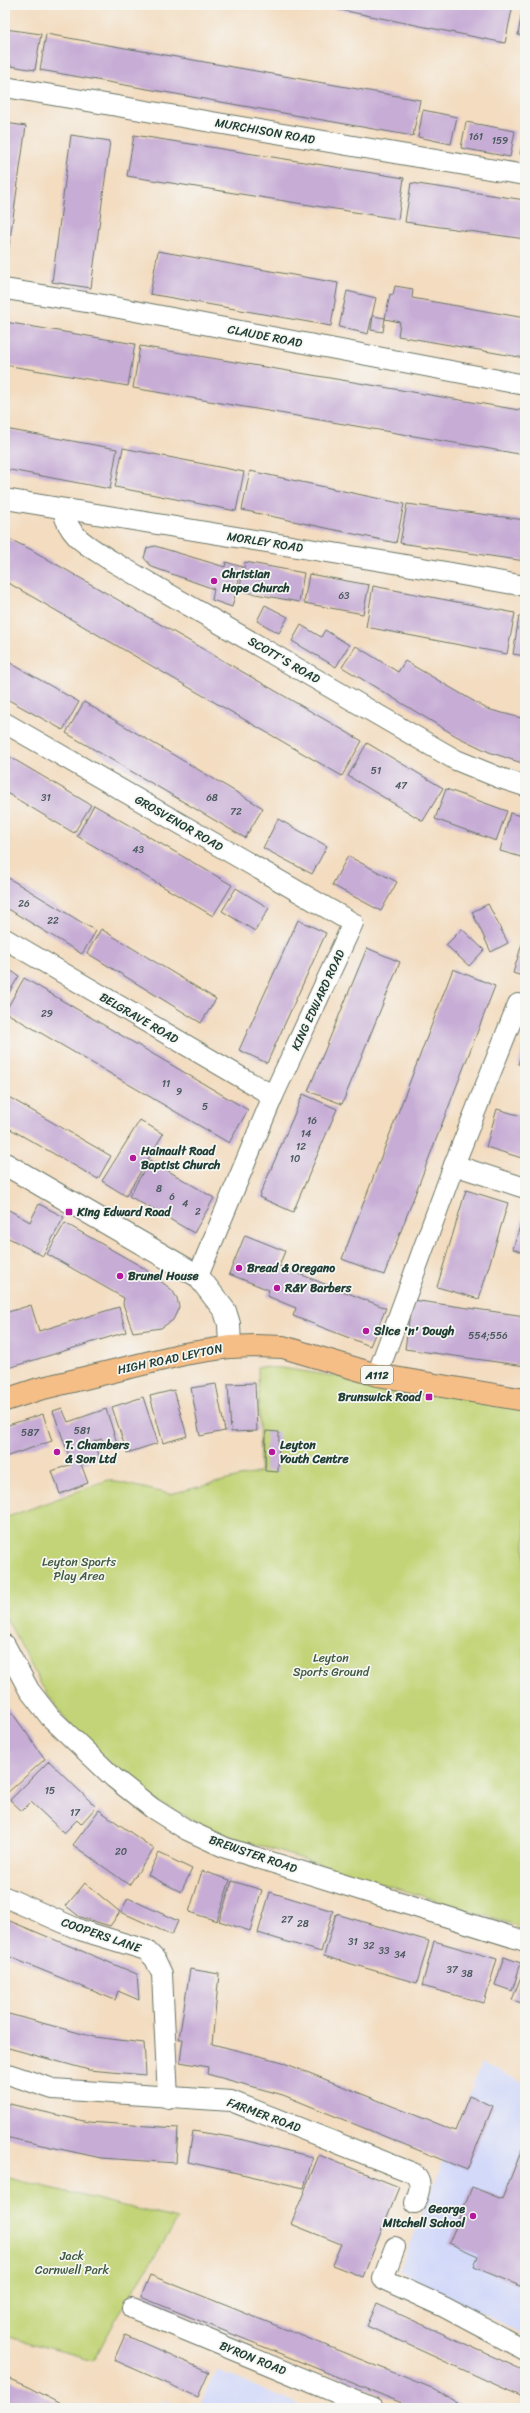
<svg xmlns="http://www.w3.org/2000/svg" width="530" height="2413" font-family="Sriracha,sans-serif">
	<rect width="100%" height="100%" fill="#f6f6f2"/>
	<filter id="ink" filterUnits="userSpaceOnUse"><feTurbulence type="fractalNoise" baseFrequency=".025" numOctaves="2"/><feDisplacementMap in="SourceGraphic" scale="8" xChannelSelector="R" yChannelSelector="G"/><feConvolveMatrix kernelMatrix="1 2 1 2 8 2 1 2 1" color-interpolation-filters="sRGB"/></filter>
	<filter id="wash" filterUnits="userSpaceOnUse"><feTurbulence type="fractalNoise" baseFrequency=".012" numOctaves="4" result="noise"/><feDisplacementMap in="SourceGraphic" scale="16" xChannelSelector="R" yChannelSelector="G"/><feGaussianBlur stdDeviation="0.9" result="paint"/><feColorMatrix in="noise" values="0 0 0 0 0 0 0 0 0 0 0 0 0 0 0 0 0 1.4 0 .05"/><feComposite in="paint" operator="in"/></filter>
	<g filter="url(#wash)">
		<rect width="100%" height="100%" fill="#f3dcbf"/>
		<g fill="#d3d9f9">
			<polygon points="482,2063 525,2084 525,2335 399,2272"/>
			<polygon points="217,2370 306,2408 198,2408"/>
			<polygon points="163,2400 181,2408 160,2408"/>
		</g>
		<g fill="#c2d477" stroke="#708856">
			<polygon points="258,1367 282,1368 525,1406 525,1928 216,1832 155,1800 112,1765 70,1725 42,1686 5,1616 5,1518 108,1480 170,1494 260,1472"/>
			<polygon points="5,2177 178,2219 114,2322 94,2360 5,2336"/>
		</g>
		<g id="blocks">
			<g fill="#c7add6">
				<polygon points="316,5 513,5 505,43"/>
				<polygon points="523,5 525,5 525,36 518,35"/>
				<polygon points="5,29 41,34 35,70 5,65"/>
				<polygon points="46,34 420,100 413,136 40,70"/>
				<polygon points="423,110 457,117 451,144 418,137"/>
				<polygon points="466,122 515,131 510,157 461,148"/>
				<polygon points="5,123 26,126 6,267 5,266"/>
				<polygon points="525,129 525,155 520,154"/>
				<polygon points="71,135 110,141 91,288 52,282"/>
				<polygon points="134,135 404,178 398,219 127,176"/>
				<polygon points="411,183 525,200 525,239 405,222"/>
				<polygon points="158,251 338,283 331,326 150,294"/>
				<polygon points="395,286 413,289 412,298 525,318 525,358 398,336 400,322 385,319 390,294 393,295"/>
				<polygon points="347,291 376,298 368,334 339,327"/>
				<polygon points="373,316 385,318 383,332 371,330"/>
				<polygon points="5,322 135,344 128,386 5,365"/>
				<polygon points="140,346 525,411 525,455 133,388"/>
				<polygon points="5,429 117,449 110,489 5,469"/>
				<polygon points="123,448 244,472 236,511 115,487"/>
				<polygon points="250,471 404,504 396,543 242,510"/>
				<polygon points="407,504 525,520 525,561 400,543"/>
				<polygon points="5,537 30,549 362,741 342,776 5,581"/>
				<polygon points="155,546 225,567 226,562 242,567 232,607 212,600 214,589 152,567 144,558 147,548"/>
				<polygon points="245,562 304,573 299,602 239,591"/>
				<polygon points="309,574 369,585 363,614 304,603"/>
				<polygon points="373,586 515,613 507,654 366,627"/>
				<polygon points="265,605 288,617 279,633 257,621"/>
				<polygon points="519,616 525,616 525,656 513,654"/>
				<polygon points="301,625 321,637 325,630 349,645 336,667 292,641"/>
				<polygon points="356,646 398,672 405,661 487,709 525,719 525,764 489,752 456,736 342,667"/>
				<polygon points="5,660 79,702 63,730 5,698"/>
				<polygon points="84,702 263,808 245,838 66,733"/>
				<polygon points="367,743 443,788 423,821 348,776"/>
				<polygon points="5,754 91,805 74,833 5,792"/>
				<polygon points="446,789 507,811 496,841 435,819"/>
				<polygon points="94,805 232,885 213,916 77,836"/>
				<polygon points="510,813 525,817 525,858 500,851"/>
				<polygon points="278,819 327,846 312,874 263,848"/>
				<polygon points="348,856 397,882 381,911 332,885"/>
				<polygon points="5,876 96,931 82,954 5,907"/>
				<polygon points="236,888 269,908 255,931 222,911"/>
				<polygon points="488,904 508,943 491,952 472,912"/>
				<polygon points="298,920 326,933 267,1063 239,1050"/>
				<polygon points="101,929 216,999 201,1023 87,953"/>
				<polygon points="462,929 484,950 469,966 446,945"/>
				<polygon points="525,934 525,977 513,973"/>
				<polygon points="367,948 400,962 342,1104 308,1091"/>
				<polygon points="5,967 19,976 5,999"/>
				<polygon points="453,969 495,986 384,1275 342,1259"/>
				<polygon points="24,978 248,1110 229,1143 5,1012"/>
				<polygon points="525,1043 525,1067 518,1064"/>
				<polygon points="303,1094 337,1109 293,1212 259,1197"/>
				<polygon points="5,1095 111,1156 98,1179 5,1126"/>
				<polygon points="497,1109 525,1117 525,1159 486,1147"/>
				<polygon points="140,1120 163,1134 126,1196 102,1181"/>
				<polygon points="150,1160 214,1198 194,1233 129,1196"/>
				<polygon points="466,1190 508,1203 479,1299 437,1287"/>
				<polygon points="39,1204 64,1217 43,1256 5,1236 5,1217 9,1210 30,1222"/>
				<polygon points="525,1210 525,1253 513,1249"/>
				<polygon points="65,1223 142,1267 172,1290 177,1298 179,1307 173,1320 161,1328 133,1332 123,1304 124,1298 47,1254"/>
				<polygon points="245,1235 285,1251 279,1266 386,1308 370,1346 293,1316 296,1308 267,1296 269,1290 229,1274"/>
				<polygon points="412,1300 525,1316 525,1366 405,1349"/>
				<polygon points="31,1305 39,1331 119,1307 126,1332 5,1369 5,1313"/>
				<polygon points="255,1383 257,1431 231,1432 228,1384"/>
				<polygon points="216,1384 225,1431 200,1436 191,1388"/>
				<polygon points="174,1390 187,1436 163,1443 150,1396"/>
				<polygon points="143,1397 158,1443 127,1453 112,1407"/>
				<polygon points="62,1408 68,1422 106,1409 118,1446 106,1449 102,1439 94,1441 100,1458 81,1464 88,1483 60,1494 52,1471 72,1464 53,1411"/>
				<polygon points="43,1414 52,1441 5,1457 5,1426"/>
				<polygon points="266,1431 279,1432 278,1472 265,1471"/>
				<polygon points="5,1703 45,1759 5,1795"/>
				<polygon points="49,1761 96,1807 81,1824 77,1820 64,1833 31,1802 22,1811 10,1800"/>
				<polygon points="99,1810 154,1849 129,1885 73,1845"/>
				<polygon points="159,1853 192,1869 181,1892 148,1875"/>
				<polygon points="202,1871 230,1880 217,1921 189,1912"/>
				<polygon points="232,1881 262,1890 250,1931 219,1921"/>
				<polygon points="85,1883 120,1912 110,1926 80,1917 66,1906"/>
				<polygon points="270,1892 333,1911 321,1952 258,1933"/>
				<polygon points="128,1898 178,1921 172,1935 121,1912"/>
				<polygon points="336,1914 429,1941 417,1983 324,1956"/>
				<polygon points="5,1919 137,1974 139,2000 118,1991 115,2000 5,1955"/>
				<polygon points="434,1941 497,1959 484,2003 422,1986"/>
				<polygon points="504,1957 521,1963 512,1991 495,1985"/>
				<polygon points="525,1966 525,1997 522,2003 512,2000"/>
				<polygon points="190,1969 219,1974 212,2044 279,2061 455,2131 469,2096 493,2106 467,2170 283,2095 207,2074 208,2067 180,2062 183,2039 179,2039"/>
				<polygon points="5,2013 94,2037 144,2043 146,2075 89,2070 5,2047"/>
				<polygon points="5,2103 88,2122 178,2128 176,2163 101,2158 5,2137"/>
				<polygon points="193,2131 231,2137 313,2157 304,2188 188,2162"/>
				<polygon points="525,2142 525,2288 474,2267 478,2256 449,2243 472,2187 502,2199"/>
				<polygon points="319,2155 399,2187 363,2277 332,2265 341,2244 291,2224"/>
				<polygon points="150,2275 432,2388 466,2408 414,2408 141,2297"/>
				<polygon points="377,2304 525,2371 525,2398 367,2326"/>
				<polygon points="125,2335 209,2372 198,2397 114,2360"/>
				<polygon points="5,2377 28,2387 68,2408 5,2408"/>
			</g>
		</g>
	</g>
	<g filter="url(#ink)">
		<use href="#blocks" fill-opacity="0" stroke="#697565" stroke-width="1"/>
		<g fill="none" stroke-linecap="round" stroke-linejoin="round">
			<g stroke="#697565" stroke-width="22">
				<g id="minor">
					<polyline points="5,87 525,175"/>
					<polyline points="5,289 98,304 525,385"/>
					<polyline points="5,499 394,563 525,586"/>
					<path d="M63,510C68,537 89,546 110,560L456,760L500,778L525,786"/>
					<polyline points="5,723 353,923 273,1096 198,1276"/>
					<polyline points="5,939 273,1096"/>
					<polyline points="454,1165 525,1188"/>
					<polyline points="377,1375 454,1165 518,1004 525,1006"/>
					<polyline points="5,1645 29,1690 50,1717 114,1778 152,1808 187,1830 226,1848 525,1941"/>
					<polyline points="5,1897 80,1930 146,1950 155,1959 162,1974 168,2098"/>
					<path d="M5,2073L53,2089L231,2101L413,2173C424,2183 419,2191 415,2203"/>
					<polyline points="395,2247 383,2279 444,2307 525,2350"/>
					<polyline points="132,2308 373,2408"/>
				</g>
			</g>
			<g stroke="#697565" stroke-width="24">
				<polyline id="tertiary" points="5,1164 198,1276 225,1311 229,1324 230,1347"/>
			</g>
			<g stroke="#697565" stroke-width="24">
				<polyline id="primary" points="5,1400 39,1389 184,1354 230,1347 255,1346 283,1347 377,1375 525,1400"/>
			</g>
			<use href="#minor" stroke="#fff" stroke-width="20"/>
			<use href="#tertiary" stroke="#fff" stroke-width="22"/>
			<use href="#primary" stroke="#f6be87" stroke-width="22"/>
		</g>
	</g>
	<g fill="#b5179e" stroke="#f6f6f2" stroke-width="1.5">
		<circle cx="214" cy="581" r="4"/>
		<circle cx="133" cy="1158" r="4"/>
		<rect x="65" y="1208" width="8" height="8" rx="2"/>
		<circle cx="239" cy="1268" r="4"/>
		<circle cx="120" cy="1276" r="4"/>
		<circle cx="277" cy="1288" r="4"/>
		<circle cx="366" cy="1331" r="4"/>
		<rect x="425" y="1393" width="8" height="8" rx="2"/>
		<circle cx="57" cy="1452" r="4"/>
		<circle cx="272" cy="1452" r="4"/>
		<circle cx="473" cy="2216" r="4"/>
	</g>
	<g text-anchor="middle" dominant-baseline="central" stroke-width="3.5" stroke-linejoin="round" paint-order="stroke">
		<g font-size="10" fill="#49595c">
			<text x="476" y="137">161</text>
			<text x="500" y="141">159</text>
			<text x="344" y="596">63</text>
			<text x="376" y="771">51</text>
			<text x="401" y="786">47</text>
			<text x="46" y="798">31</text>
			<text x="212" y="798">68</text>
			<text x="236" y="812">72</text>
			<text x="138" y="850">43</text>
			<text x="24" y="904">26</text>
			<text x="53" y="921">22</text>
			<text x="47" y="1014">29</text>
			<text x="166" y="1084">11</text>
			<text x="179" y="1092">9</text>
			<text x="205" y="1107">5</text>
			<text x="312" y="1121">16</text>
			<text x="306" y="1134">14</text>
			<text x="301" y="1147">12</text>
			<text x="295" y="1159">10</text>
			<text x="159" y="1189">8</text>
			<text x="172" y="1197">6</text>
			<text x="185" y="1204">4</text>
			<text x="198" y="1212">2</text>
			<text x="488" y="1336">554;556</text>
			<text x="82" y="1431">581</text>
			<text x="30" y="1433">587</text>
			<text x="50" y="1791">15</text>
			<text x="75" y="1813">17</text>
			<text x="121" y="1852">20</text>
			<text x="287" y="1920">27</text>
			<text x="303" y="1924">28</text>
			<text x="353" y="1942">31</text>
			<text x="369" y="1946">32</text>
			<text x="384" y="1951">33</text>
			<text x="400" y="1955">34</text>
			<text x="452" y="1970">37</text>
			<text x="467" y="1974">38</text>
		</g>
		<rect fill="#f6f6f2" stroke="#60746d" stroke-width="1" x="361" y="1366" width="32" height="18" rx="3"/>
		<g font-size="11" font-weight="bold" fill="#1f3d34">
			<text x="377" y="1375">A112</text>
		</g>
		<g font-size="12" fill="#1f3d34" stroke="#f6f6f2">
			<text transform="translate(265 131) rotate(10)">MURCHISON ROAD</text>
			<text transform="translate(265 336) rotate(11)">CLAUDE ROAD</text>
			<text transform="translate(265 542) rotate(9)">MORLEY ROAD</text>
			<text transform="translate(284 660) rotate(30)">SCOTT'S ROAD</text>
			<text transform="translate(179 823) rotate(30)">GROSVENOR ROAD</text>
			<text transform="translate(318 1000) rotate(-65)">KING EDWARD ROAD</text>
			<text transform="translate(139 1018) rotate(30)">BELGRAVE ROAD</text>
			<text transform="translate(170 1359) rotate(-12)">HIGH ROAD LEYTON</text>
			<text transform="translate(253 1854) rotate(19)">BREWSTER ROAD</text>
			<text transform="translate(101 1935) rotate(19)">COOPERS LANE</text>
			<text transform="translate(264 2115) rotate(20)">FARMER ROAD</text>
			<text transform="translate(253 2358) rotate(22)">BYRON ROAD</text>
		</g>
		<g font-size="12" font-weight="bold" fill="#1f3d34" stroke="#f6f6f2" text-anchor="start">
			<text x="222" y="574">Christian<tspan x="222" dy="14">Hope Church</tspan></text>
			<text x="141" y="1151">Hainault Road<tspan x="141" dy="14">Baptist Church</tspan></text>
			<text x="77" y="1212">King Edward Road</text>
			<text x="247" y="1268">Bread &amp; Oregano</text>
			<text x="128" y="1276">Brunel House</text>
			<text x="285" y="1288">R&amp;Y Barbers</text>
			<text x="374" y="1331">Slice 'n' Dough</text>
			<text x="421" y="1397" text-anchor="end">Brunswick Road</text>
			<text x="65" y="1445">T. Chambers<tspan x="65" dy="14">&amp; Son Ltd</tspan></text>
			<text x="280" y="1445">Leyton<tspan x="280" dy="14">Youth Centre</tspan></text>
			<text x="465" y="2209" text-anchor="end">George<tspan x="465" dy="14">Mitchell School</tspan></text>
		</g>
		<g font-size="12" fill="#405b41" stroke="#f6f6f2">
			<text x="79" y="1562">Leyton Sports<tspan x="79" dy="14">Play Area</tspan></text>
			<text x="331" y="1658">Leyton<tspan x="331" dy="14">Sports Ground</tspan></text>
			<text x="72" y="2256">Jack<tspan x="72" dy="14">Cornwell Park</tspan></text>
		</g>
	</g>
	<rect width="530" height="2413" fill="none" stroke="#f6f6f2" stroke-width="20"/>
</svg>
